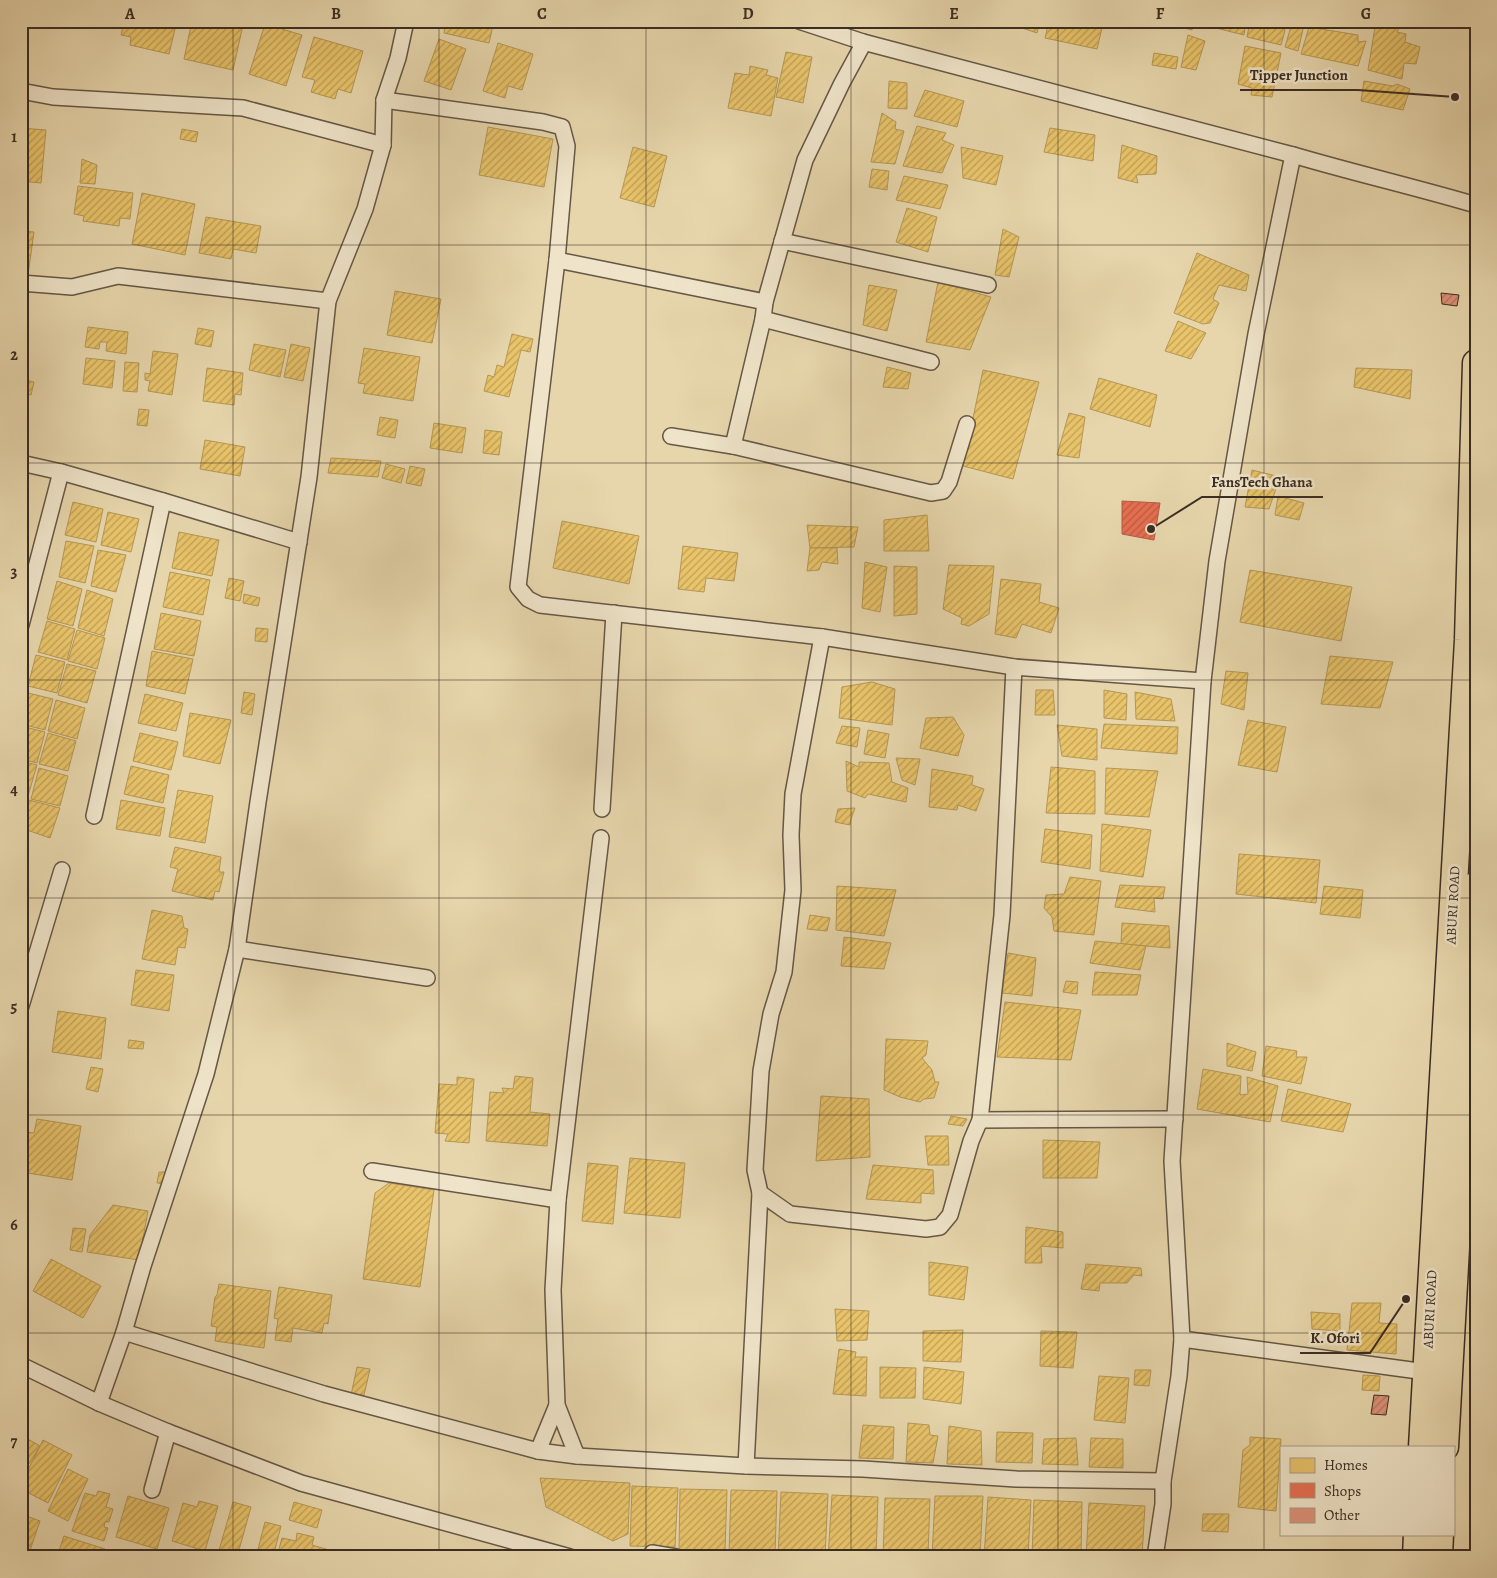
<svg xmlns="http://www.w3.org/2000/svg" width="1497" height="1578" font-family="Alegreya,serif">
	<defs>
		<pattern id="homes-hatch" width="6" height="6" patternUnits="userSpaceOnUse" patternTransform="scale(1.25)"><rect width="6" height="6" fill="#e9c46a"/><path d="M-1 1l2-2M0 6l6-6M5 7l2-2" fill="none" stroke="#bea057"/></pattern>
		<pattern id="shops-hatch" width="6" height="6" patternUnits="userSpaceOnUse" patternTransform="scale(1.25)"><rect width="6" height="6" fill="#e76f51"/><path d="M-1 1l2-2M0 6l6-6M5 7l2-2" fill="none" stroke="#bc5c43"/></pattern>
		<pattern id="building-hatch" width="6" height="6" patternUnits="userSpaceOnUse" patternTransform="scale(1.25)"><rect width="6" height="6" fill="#de9178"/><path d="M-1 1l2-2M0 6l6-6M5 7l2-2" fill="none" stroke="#b57762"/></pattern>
	</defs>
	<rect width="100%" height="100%" fill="#e7d6ac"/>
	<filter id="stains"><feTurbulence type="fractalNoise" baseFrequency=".004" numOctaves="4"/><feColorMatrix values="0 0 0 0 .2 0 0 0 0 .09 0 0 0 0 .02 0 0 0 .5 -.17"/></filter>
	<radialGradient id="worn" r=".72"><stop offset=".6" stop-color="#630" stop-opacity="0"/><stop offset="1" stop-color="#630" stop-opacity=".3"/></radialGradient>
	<g fill="url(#homes-hatch)" stroke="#b59755">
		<polygon points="124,21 177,21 169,54 130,45 131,37 121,35"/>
		<polygon points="192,21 226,21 243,25 233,70 184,59"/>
		<polygon points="274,21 293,21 291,26"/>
		<polygon points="446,21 494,21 489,43 444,33"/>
		<polygon points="994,21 1017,21 1016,27"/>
		<polygon points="1024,21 1040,21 1037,33 1022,28"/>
		<polygon points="1049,21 1097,21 1094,28 1102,28 1097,49 1045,38"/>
		<polygon points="1161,21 1194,21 1192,30 1161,22"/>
		<polygon points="1213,21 1246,21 1244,35 1212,27"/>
		<polygon points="1250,21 1279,21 1285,30 1281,45 1247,37"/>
		<polygon points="1376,21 1402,22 1397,32 1406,34 1405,42 1420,47 1416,64 1404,63 1402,79 1368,70"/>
		<polygon points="1292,23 1304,25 1298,51 1285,47"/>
		<polygon points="265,24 302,35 286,86 249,74"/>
		<polygon points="1309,27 1358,35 1358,42 1366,41 1358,66 1301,54"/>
		<polygon points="1188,35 1205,41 1196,70 1181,67"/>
		<polygon points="314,37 363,51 351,93 338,89 335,99 311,92 315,80 302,77"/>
		<polygon points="439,39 466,49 451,90 424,81"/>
		<polygon points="498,43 533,54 522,90 508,86 505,98 483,91"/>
		<polygon points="1245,46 1281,53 1272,97 1251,95 1252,88 1238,84"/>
		<polygon points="786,52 812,57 803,103 776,97"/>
		<polygon points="1154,53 1178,57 1176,69 1152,65"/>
		<polygon points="750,66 768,70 766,75 778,78 771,116 728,108 735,73 749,75"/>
		<polygon points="889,81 907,83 907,109 888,108"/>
		<polygon points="1364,81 1393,86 1397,84 1410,89 1403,110 1361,101"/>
		<polygon points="925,90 964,101 957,127 914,116"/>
		<polygon points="882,113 896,122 895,129 904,131 895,164 871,162"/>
		<polygon points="917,126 946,133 942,140 954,145 942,173 903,166"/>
		<polygon points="488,127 553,139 544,187 479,175"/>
		<polygon points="21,128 46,130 41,183 21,181"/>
		<polygon points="1050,128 1095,135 1093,161 1044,152"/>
		<polygon points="182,129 198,132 196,142 180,139"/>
		<polygon points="1122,145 1157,156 1156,174 1136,175 1138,183 1118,178"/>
		<polygon points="633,147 667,156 654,207 620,198"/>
		<polygon points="961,147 1003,156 996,185 963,178"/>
		<polygon points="82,159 97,165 95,184 80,183"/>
		<polygon points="872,169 889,171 887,190 869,187"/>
		<polygon points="904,176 948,185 940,209 896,200"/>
		<polygon points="78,186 133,193 130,219 120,218 119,226 83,221 84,216 74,214"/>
		<polygon points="142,193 195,204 185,255 132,244"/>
		<polygon points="907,208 937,217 928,252 896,242"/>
		<polygon points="206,217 261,226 256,253 233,249 231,259 199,253"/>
		<polygon points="1003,229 1019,237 1009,277 995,275"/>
		<polygon points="21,231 34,232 28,275 21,274"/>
		<polygon points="1197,253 1249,275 1246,291 1219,285 1213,299 1219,303 1210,323 1203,324 1174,313"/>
		<polygon points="938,282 991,297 970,350 926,342"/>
		<polygon points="869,285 897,290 887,331 863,325"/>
		<polygon points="395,291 441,299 432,343 387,335"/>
		<polygon points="1178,321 1206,333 1191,359 1165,351"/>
		<polygon points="88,327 128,332 126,354 106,351 107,342 100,342 99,349 85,347"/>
		<polygon points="198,328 214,331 211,347 195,344"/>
		<polygon points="512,334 533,339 530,352 521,350 509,397 484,391 488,375 494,377 497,365 504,367"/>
		<polygon points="254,344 286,350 280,377 249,370"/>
		<polygon points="291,344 310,348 303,381 284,377"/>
		<polygon points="364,348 420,357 413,401 363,393 365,384 358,383"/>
		<polygon points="153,351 178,354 172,395 148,391 150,381 145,380 145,373 150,374"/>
		<polygon points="86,358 115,361 112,388 83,384"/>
		<polygon points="125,362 139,363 137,392 123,391"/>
		<polygon points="887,367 911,373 908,389 883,387"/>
		<polygon points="207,368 243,373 241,395 235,394 234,405 203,401"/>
		<polygon points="1356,368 1412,370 1410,399 1354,387"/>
		<polygon points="983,370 1039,382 1013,479 963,466"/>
		<polygon points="1099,378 1157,395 1150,427 1090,409"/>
		<polygon points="21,379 34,382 31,395 21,393"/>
		<polygon points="139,409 149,410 147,426 137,425"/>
		<polygon points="1069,413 1085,417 1079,458 1057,455"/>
		<polygon points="380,417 398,420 395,438 377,435"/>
		<polygon points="434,423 466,428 462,453 430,448"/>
		<polygon points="485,430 502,432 499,455 483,453"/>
		<polygon points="205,440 245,447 240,476 200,469"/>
		<polygon points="331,458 381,461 378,477 328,473"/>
		<polygon points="386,464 405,469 401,483 382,478"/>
		<polygon points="410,466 425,469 421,486 406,483"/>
		<polygon points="1252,470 1280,477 1269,509 1245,507"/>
		<polygon points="1278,496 1304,503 1299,520 1275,515"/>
		<polygon points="73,502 103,509 96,542 65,535"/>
		<polygon points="108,512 139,519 131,552 101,545"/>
		<polygon points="927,515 929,551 884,551 884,520"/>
		<polygon points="562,521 639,536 629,584 553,568"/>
		<polygon points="807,525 858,527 854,547 810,548"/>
		<polygon points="179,532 219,540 212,576 172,568"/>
		<polygon points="66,541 94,546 85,583 59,577"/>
		<polygon points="683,546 738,553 734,581 706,578 704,592 678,589"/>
		<polygon points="810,548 837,548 838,564 822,562 819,570 807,571"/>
		<polygon points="98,550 126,555 116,592 91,586"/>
		<polygon points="865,562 887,567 880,612 862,608"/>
		<polygon points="949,565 994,566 989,614 969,626 961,624 962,618 943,609"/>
		<polygon points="894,566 917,567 917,614 894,616"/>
		<polygon points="1250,570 1352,587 1341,641 1240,622"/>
		<polygon points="170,572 210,580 203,615 163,607"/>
		<polygon points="229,578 244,581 240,601 225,598"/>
		<polygon points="1001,579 1041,584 1039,602 1059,608 1051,633 1022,624 1016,638 995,634"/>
		<polygon points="57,581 82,589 73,626 47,619"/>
		<polygon points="87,590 113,599 104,636 78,628"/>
		<polygon points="244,594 260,598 258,606 243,603"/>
		<polygon points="161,613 201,621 194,656 154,649"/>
		<polygon points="47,621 75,629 67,660 38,652"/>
		<polygon points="256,628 268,629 267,642 255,641"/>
		<polygon points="77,630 105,638 97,669 68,661"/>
		<polygon points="152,651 193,659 185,694 146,686"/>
		<polygon points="36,655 65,662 57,693 28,686"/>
		<polygon points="1330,656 1393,662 1380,708 1321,704"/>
		<polygon points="67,664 96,671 87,703 58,695"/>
		<polygon points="1226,671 1248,673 1244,710 1221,704"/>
		<polygon points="872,682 895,689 892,725 839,718 842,687"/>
		<polygon points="1036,690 1053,690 1055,715 1035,715"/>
		<polygon points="1104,690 1127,694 1126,720 1104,718"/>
		<polygon points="24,692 53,699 45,730 21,724 21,703"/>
		<polygon points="244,692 255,694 252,715 241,713"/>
		<polygon points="1135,692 1171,699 1175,721 1136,719"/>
		<polygon points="145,694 183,703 176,731 138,723"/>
		<polygon points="56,700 85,708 77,739 48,731"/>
		<polygon points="190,713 231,720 220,764 183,756"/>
		<polygon points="953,717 964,735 958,756 920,748 926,718"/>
		<polygon points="1248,720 1286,727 1277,772 1238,765"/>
		<polygon points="1104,724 1178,727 1177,754 1101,748"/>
		<polygon points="1057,725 1097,729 1097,760 1062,756"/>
		<polygon points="21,726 45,732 37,763 21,759"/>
		<polygon points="842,726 860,728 857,747 836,743"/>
		<polygon points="868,730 889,734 885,758 864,754"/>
		<polygon points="48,733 76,741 68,771 39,764"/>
		<polygon points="140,733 178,742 171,770 133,761"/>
		<polygon points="896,758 920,759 915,785 902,780"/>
		<polygon points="21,761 37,765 28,796 21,795"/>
		<polygon points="846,761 859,767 859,762 889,763 892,782 908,788 906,802 868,794 865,798 847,791"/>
		<polygon points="131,766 169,775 163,803 124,794"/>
		<polygon points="1051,767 1095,771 1095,814 1046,813"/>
		<polygon points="39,768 68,776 60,806 31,799"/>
		<polygon points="1106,768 1158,771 1149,817 1105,814"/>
		<polygon points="932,769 973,776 972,785 984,789 976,811 958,805 957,810 929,807"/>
		<polygon points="178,790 213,796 205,843 169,837"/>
		<polygon points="29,800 60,808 50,838 24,829"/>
		<polygon points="121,800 165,808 160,836 116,829"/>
		<polygon points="855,808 851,819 850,825 835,822 838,809"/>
		<polygon points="1102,824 1151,830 1143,877 1100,871"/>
		<polygon points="1045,829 1092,835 1090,869 1041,862"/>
		<polygon points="175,847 221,857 219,872 224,872 219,892 215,891 213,900 172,891 178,869 170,867"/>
		<polygon points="1239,854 1320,860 1316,903 1236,894"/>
		<polygon points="1070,877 1101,881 1094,935 1054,931 1052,917 1044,908 1046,895 1064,894"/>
		<polygon points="1120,885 1165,887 1163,899 1154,898 1155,912 1115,907"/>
		<polygon points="837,886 896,890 884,936 836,930"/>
		<polygon points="1324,886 1363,890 1360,918 1320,914"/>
		<polygon points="152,910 182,916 184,928 188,929 185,948 178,947 175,965 142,959"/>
		<polygon points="810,915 830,918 827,931 807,929"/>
		<polygon points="1122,923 1169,926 1170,948 1121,944"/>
		<polygon points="844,937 891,943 884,969 841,966"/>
		<polygon points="1095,941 1146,946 1140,970 1090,963"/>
		<polygon points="1008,953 1036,958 1032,996 1002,993"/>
		<polygon points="136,970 174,975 169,1011 131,1005"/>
		<polygon points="1095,972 1141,975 1137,995 1092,995"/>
		<polygon points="1066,981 1078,982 1077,994 1063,992"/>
		<polygon points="1005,1002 1081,1010 1071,1060 997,1057"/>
		<polygon points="58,1011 106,1018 101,1059 52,1052"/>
		<polygon points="886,1039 928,1041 926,1055 922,1058 932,1070 935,1082 939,1082 934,1098 924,1099 920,1102 900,1097 884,1090"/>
		<polygon points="129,1040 144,1042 143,1049 128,1048"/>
		<polygon points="1227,1043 1256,1052 1252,1071 1227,1066"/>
		<polygon points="1266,1046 1297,1051 1296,1057 1307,1057 1301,1084 1262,1076"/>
		<polygon points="91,1067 103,1069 98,1092 86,1089"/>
		<polygon points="1203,1069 1241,1076 1240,1095 1248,1094 1247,1077 1278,1086 1270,1122 1197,1109"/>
		<polygon points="515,1076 533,1078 530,1112 550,1114 547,1146 486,1141 490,1092 504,1093 502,1088 513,1089"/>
		<polygon points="457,1077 474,1079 469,1143 445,1141 448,1134 435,1133 439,1084 457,1085"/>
		<polygon points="1288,1089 1351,1104 1343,1132 1281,1121"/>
		<polygon points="821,1096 869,1099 870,1157 816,1161"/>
		<polygon points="951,1116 967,1119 963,1126 948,1124"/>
		<polygon points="37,1119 81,1126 72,1180 21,1172 24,1149 21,1149 21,1131 34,1133"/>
		<polygon points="925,1136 948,1136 949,1165 928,1165"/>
		<polygon points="1043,1140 1100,1142 1097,1178 1043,1178"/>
		<polygon points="630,1158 685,1163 680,1218 624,1213"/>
		<polygon points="588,1163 618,1166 613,1224 582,1221"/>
		<polygon points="873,1165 933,1170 934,1194 921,1193 921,1203 866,1199"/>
		<polygon points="159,1172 167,1172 166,1184 157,1183"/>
		<polygon points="389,1183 434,1190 420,1287 363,1279 375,1193"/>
		<polygon points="113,1205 148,1211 139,1260 87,1252 90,1235"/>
		<polygon points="1026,1227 1063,1232 1063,1248 1041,1246 1042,1263 1025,1263"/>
		<polygon points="73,1228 86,1229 82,1252 70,1250"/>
		<polygon points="51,1259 101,1286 83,1318 33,1291"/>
		<polygon points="929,1262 968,1267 964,1300 929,1295"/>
		<polygon points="1086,1264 1141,1268 1142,1276 1134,1275 1127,1283 1100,1283 1099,1291 1081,1289"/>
		<polygon points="219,1284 271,1291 264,1348 215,1341 217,1327 211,1326 215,1297 217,1295"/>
		<polygon points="279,1287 332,1295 328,1324 324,1323 322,1333 293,1328 291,1342 275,1340 278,1319 274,1318"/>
		<polygon points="1352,1303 1381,1303 1379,1323 1397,1324 1396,1354 1347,1350"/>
		<polygon points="835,1309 869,1311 867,1340 837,1341"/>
		<polygon points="1311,1312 1340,1314 1340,1331 1312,1329"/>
		<polygon points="963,1330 961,1362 923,1361 923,1331"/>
		<polygon points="1041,1331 1077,1332 1073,1368 1040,1366"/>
		<polygon points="839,1349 856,1352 855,1357 867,1357 866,1396 833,1394"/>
		<polygon points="357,1367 370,1369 364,1395 351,1395"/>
		<polygon points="880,1367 916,1368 915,1398 880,1398"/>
		<polygon points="924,1367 964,1372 961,1404 923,1399"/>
		<polygon points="1135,1370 1151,1370 1149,1386 1134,1385"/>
		<polygon points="1363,1375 1380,1376 1379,1391 1362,1390"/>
		<polygon points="1099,1376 1129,1378 1125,1423 1094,1420"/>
		<polygon points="908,1423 929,1425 930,1435 938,1436 933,1463 906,1462"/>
		<polygon points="863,1425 894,1427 893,1459 859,1458"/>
		<polygon points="949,1426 981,1431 982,1465 947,1464"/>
		<polygon points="997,1432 1033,1433 1032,1463 996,1462"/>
		<polygon points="1250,1437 1281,1439 1276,1511 1238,1507 1243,1450 1250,1445"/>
		<polygon points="26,1438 40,1446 29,1464 21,1460 21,1447"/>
		<polygon points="1076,1438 1078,1465 1042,1464 1044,1439"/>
		<polygon points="1091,1438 1123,1439 1123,1468 1089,1467"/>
		<polygon points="43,1440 72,1455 48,1503 21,1489 21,1484"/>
		<polygon points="68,1469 88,1479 68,1521 48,1511"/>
		<polygon points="540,1478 630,1483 628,1534 613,1541 546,1507"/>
		<polygon points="632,1486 678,1488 675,1547 630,1546"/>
		<polygon points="680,1489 727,1490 725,1551 679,1550"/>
		<polygon points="731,1490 777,1491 775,1555 729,1554"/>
		<polygon points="98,1491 110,1494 106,1507 113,1509 109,1522 105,1522 104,1527 108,1528 104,1541 72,1531 85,1493 96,1496"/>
		<polygon points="781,1492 828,1494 825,1557 778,1557"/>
		<polygon points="832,1495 878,1497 876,1557 828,1557"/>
		<polygon points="128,1496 169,1508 157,1549 116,1537"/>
		<polygon points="935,1496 983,1496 980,1557 932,1557"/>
		<polygon points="988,1497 1031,1500 1028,1557 984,1557"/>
		<polygon points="885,1498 930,1499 928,1557 883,1557"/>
		<polygon points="1034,1500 1082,1502 1081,1557 1032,1557"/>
		<polygon points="199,1501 218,1506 205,1551 172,1541 183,1503 197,1507"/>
		<polygon points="233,1502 251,1507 237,1557 217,1557"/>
		<polygon points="294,1502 322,1510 317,1528 289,1520"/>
		<polygon points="1089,1503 1145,1506 1142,1557 1086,1557"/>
		<polygon points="21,1514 40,1521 28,1556 22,1555 21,1557"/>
		<polygon points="1203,1514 1229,1514 1228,1532 1202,1531"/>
		<polygon points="265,1522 281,1526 273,1557 256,1557"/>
		<polygon points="297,1533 314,1537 312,1545 336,1552 335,1557 277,1557 282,1538 296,1541"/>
		<polygon points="64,1536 105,1549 103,1557 57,1557"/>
		<polygon points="336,1552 348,1553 347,1557 336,1557"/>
	</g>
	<polygon fill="url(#shops-hatch)" stroke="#b35b43" points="1122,501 1160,503 1154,540 1122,534"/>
	<g fill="url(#building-hatch)" stroke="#3b2d23">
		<polygon points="1441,293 1459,295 1457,306 1442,304"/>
		<polygon points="1374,1395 1389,1396 1386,1415 1371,1414"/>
	</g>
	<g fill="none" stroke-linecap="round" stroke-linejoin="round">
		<g stroke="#665745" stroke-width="18">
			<g id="street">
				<path d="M799,21L863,42L1293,155C1354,173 1415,187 1476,205"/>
				<polyline points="21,91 53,97 243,108 383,145"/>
				<polyline points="384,100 543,122 562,127 567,146 557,260 518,587 528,599 540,605 822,637 1014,667 1203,681"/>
				<polyline points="782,241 988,285"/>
				<polyline points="557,260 765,302"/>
				<polyline points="21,283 72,287 118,276 328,301"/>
				<polyline points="763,319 931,362"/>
				<polyline points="671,436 733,446 931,493 943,491 949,482 967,424"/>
				<polyline points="733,446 763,319 765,302 805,160 842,83 861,48 863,42"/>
				<polyline points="21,463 61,472 163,501 299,542"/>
				<polyline points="21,625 61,472"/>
				<polyline points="822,637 793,794 791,835 793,890 784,972 771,1014 761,1071 755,1170 760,1193 790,1214 926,1229 940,1227 950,1215 971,1141 980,1120 1002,915 1014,667"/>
				<polyline points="602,809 614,613"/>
				<polyline points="94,816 163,501"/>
				<polyline points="237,949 427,978"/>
				<polyline points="21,1006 62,870"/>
				<polyline points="980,1120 1175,1119"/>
				<polyline points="372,1171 558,1200"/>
				<polyline points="124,1332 324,1394 538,1451 577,1456 746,1466 863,1469 1016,1479 1163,1481"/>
				<polyline points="1182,1339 1426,1372"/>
				<polyline points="21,1365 99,1403 168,1432 301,1483 570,1557"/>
				<polyline points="99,1403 124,1332 143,1266 206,1074 237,949 258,802 309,477 328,301 365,209 383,145 384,100 398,58 406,21"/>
				<polyline points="538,1451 557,1405"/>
				<polyline points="577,1456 557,1405 553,1290 558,1200 601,838"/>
				<polyline points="746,1466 760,1193"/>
				<polyline points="152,1490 168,1432"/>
				<polyline points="652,1553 676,1557"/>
				<polyline points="1155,1557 1163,1504 1163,1481 1179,1376 1182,1339 1172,1161 1203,681 1217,561 1256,334 1293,155"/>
			</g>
		</g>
		<g stroke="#3b2d23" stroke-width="29">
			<g id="highway">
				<polyline points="1422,1447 1468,640 1476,363"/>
				<polyline points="1445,1447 1476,885"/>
				<polyline points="1416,1557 1417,1534"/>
				<polyline points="1439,1557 1440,1534"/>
			</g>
		</g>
		<use href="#street" stroke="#efe4c9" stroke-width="15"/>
		<use href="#highway" stroke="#e7d6ac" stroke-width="26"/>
	</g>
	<path fill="none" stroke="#3b2d23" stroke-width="1" stroke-opacity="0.55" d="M233,21V1557M439,21V1557M646,21V1557M851,21V1557M1058,21V1557M1264,21V1557M21,245H1476M21,463H1476M21,680H1476M21,898H1476M21,1115H1476M21,1333H1476"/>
	<g text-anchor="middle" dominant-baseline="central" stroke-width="5" stroke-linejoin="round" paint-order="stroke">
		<g font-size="14" fill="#3b2d23" stroke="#efe4c9">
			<text transform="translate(1453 905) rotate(-87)">ABURI ROAD</text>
			<text transform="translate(1430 1309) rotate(-87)">ABURI ROAD</text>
		</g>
	</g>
	<path fill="none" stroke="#3b2d23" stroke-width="2" d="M1455 97L1358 90H1240M1151 529L1202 497H1323M1406 1299L1370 1353H1300"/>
	<g fill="#3b2d23" stroke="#efe4c9" stroke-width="2">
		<circle cx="1455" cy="97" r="5"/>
		<circle cx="1151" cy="529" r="5"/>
		<circle cx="1406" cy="1299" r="5"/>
	</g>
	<g font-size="15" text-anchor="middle" font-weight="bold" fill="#3b2d23" stroke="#efe4c9" stroke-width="5" stroke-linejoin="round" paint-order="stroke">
		<text x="1299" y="80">Tipper Junction</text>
		<text x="1262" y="487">FansTech Ghana</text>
		<text x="1335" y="1343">K. Ofori</text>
	</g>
	<rect width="1497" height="1578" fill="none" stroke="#e7d6ac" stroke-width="55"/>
	<rect x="1280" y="1446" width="175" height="90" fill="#efe4c9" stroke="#a79b87"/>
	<rect x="1290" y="1458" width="25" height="15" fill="#e9c46a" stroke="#a79b87"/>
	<text x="1324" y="1470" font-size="15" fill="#3b2d23">Homes</text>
	<rect x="1290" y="1483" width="25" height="15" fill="#e76f51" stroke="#a79b87"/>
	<text x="1324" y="1496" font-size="15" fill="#3b2d23">Shops</text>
	<rect x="1290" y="1508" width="25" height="15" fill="#de9178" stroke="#a79b87"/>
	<text x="1324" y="1520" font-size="15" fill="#3b2d23">Other</text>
	<rect x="28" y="28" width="1442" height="1522" fill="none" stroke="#3b2d23" stroke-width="2"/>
	<g font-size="16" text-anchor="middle" font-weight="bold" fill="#3b2d23">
		<text x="130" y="19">A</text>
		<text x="336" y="19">B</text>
		<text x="542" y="19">C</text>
		<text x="748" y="19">D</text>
		<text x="954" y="19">E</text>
		<text x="1160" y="19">F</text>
		<text x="1366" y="19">G</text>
		<text x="14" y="142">1</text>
		<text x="14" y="360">2</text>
		<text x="14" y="577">3</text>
		<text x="14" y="795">4</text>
		<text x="14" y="1012">5</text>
		<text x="14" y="1230">6</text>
		<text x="14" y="1447">7</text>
	</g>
	<rect width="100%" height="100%" filter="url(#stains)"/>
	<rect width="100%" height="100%" fill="url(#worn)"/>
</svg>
